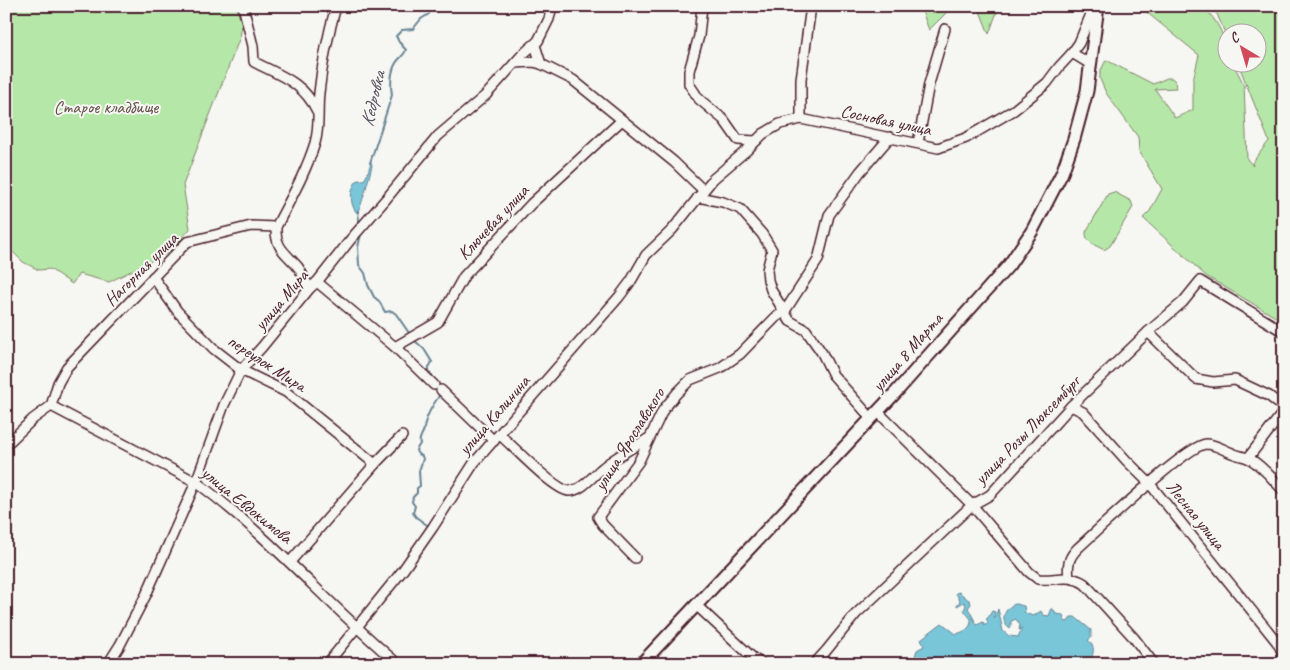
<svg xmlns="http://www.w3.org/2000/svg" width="1290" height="670" font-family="Caveat,sans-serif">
	<rect width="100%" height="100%" fill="#f6f6f2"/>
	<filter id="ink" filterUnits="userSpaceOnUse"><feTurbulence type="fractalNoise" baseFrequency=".02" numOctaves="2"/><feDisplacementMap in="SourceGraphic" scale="10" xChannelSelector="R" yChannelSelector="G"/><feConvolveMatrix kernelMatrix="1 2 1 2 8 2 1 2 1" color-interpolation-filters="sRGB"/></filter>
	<g filter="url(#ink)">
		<g fill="#b5e7a8" stroke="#80836a">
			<polygon points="6,6 236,6 242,25 240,37 183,185 190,229 169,252 109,282 79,274 72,284 50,269 39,270 23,262 6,245"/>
			<polygon points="920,6 953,6 929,30"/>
			<polygon points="978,6 999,6 989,34"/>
			<path d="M1139,6H1202C1218,20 1228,41 1228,62L1233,63L1244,85L1247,159L1253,166L1252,163L1269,141L1238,63L1258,62V32H1228L1227,38L1217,14L1208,6H1284V322L1206,276L1143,218L1150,211L1162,189L1139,151L1138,137L1106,93L1100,79V72L1106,60L1153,84L1167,78H1172L1175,81L1176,88L1155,89L1175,118L1193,110V80L1199,55Z"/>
			<path d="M1114,192L1131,201L1133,207L1110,246L1104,250C1096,245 1085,243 1086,232L1108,194Z"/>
		</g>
		<g fill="#79c6d8" stroke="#668393">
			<path d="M371,162C371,163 372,164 372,165C372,168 360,210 358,213L356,212C349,203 350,187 358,180H364L367,175Z"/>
			<path d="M959,592L970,601L971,604L968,608L977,625L983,622L985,625L987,624L988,621L986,619L988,618L992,611L995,612L994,618H995L998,609L1003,631L1009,636L1018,637L1022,628L1019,630L1020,625L1016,619L1011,621V625L1009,628C999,621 1005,606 1016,604C1019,604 1021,606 1024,606L1025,613L1033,616L1041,611L1043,615L1049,616L1052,608L1056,614L1063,615L1065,622L1069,621L1071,617H1075L1091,630V638L1088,640C1098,650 1091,653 1091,664H911L914,659L918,661L915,656L917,650L924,646L921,639L942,623L956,634C964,632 972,628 971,619L964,610L966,605L964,602L957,606V605L960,601L956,593Z"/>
		</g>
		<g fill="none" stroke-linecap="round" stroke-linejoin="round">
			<g stroke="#668393" stroke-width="2">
				<path d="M370,163L392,95C390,85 391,71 396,63C399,58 404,56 406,50L399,42L396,36L402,30L413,29L421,19L429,14L432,6"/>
				<polyline points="358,210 359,222"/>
				<polyline points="361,234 358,247 359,265 365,273 368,285 374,297 379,301 385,312 392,311 396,314 409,333"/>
				<polyline points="414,340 424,349 432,362 426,373 432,375 434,380 437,382 439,387"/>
				<path d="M427,525L416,517L413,513L415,506L412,502L413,497L417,493V488L420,486L419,471L423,459L422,456L417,453L416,450L420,444C418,437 423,435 424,429C425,417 432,406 439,396L438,391"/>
				<polyline points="763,661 770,664"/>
			</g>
			<g stroke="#4a1f2b" stroke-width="12">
				<g id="minor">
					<path d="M243,6L253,46L254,62C281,76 303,82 317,111"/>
					<polyline points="702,6 699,36 689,71 689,84 699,99 724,120 738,140 756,141"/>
					<polyline points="535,45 541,64"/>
					<polyline points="1072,53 1079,43 1091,14"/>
					<polyline points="515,63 533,62 541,64 573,80 674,162 703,190"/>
					<polyline points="801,119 801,79 811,6"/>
					<polyline points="918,143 929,84 945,29"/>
					<polyline points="698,197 723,202 740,209 762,234 772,250 767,270 768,280 771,290 790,321 806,330 822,353 833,375 871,418"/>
					<path d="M276,227C275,248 285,252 298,267C303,274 305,282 310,288"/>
					<polyline points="153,277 178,312 214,349 241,370 286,392 375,464"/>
					<polyline points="317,282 395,347 434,385"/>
					<polyline points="1148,332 1196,379 1213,382 1235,380 1269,396 1284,408"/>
					<polyline points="395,347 438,322 464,276 531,204 622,120"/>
					<polyline points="441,390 494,441"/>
					<path d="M51,406L196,482C270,536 329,606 398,664"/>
					<polyline points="1071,406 1083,412 1126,460 1150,484 1277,642 1284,655"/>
					<path d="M878,412L972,505L1029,572L1038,579C1055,581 1069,573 1085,584L1134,638L1154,664"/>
					<path d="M500,435C513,446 554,490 569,491C581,491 592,477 600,470C614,457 633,448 649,438"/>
					<path d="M6,445L33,419L51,406L58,383L67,367L187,242L251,226L276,227C290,200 306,172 315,143C320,127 317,110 319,93C322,64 328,35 336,6"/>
					<polyline points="1248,458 1284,411"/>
					<polyline points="635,558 603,525 598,517 639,461 663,410 677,393 690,380 720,368 740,354 775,318 785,311 818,260 829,215 860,172 890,137"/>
					<polyline points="290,562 375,464 402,436"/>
					<path d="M1069,577C1067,564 1069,557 1078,548C1098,530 1187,445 1206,444C1216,444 1223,450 1232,453C1238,456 1244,456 1250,459C1263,466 1273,480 1284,491"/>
					<polyline points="696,605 753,658 762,664"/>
					<polyline points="108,664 120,645 146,595 196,482 224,405 241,370 262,347 310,288 317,282 351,239 386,199 438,136 486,95 522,55 538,41 549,19 552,6"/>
					<polyline points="327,664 403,570 433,527 474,463 619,297 631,281 646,255 672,230 713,179 747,150 763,134 780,124 801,119 938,148 966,138 1014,110 1047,83 1059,67 1072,53 1090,64"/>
					<polyline points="814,664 826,651 856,614 972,505 990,495 1071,406 1148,332 1183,302 1200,281 1284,332"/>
				</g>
			</g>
			<g stroke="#4a1f2b" stroke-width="15">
				<polyline id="major" points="641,664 897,391 1009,265 1032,231 1062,173 1074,139 1087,91 1098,6"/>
			</g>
			<use href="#minor" stroke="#f6f6f2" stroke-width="9"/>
			<use href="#major" stroke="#f6f6f2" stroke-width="11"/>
		</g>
	</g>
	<g text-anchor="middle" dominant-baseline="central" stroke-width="4" stroke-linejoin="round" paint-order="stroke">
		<g font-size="18" fill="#65514a" stroke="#f6f6f2">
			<text x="106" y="107">Старое кладбище</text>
		</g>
		<g font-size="18" fill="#4a1f2b" stroke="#f6f6f2">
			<text transform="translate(886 120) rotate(12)">Сосновая улица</text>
			<text transform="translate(493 222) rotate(-47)">Ключевая улица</text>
			<text transform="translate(141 269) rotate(-45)">Нагорная улица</text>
			<text transform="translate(281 300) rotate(-50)">улица Мира</text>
			<text transform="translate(907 352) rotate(-49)">улица 8 Марта</text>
			<text transform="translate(267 363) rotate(33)">переулок Мира</text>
			<text transform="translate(494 415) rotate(-49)">улица Калинина</text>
			<text transform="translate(1027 430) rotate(-46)">улица Розы Люксембург</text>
			<text transform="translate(629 439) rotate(-58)">улица Ярославского</text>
			<text transform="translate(247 505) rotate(39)">улица Евдокимова</text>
			<text transform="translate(1196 515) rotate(51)">Лесная улица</text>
		</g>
		<g font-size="19" font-style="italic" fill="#58515f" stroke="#f6f6f2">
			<text transform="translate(373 99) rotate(-77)">Кедровка</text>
		</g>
	</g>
	<rect width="1290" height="670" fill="none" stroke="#f6f6f2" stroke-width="25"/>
	<rect x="12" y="12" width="1265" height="645" fill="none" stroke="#4a1f2b" stroke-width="2" filter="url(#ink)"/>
	<g transform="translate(1242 48) rotate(322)"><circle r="24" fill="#f6f6f2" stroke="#b1a0a2"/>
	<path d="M0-4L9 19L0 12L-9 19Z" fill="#d1495b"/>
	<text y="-8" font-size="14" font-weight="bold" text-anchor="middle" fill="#4a1f2b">С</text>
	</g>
</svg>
